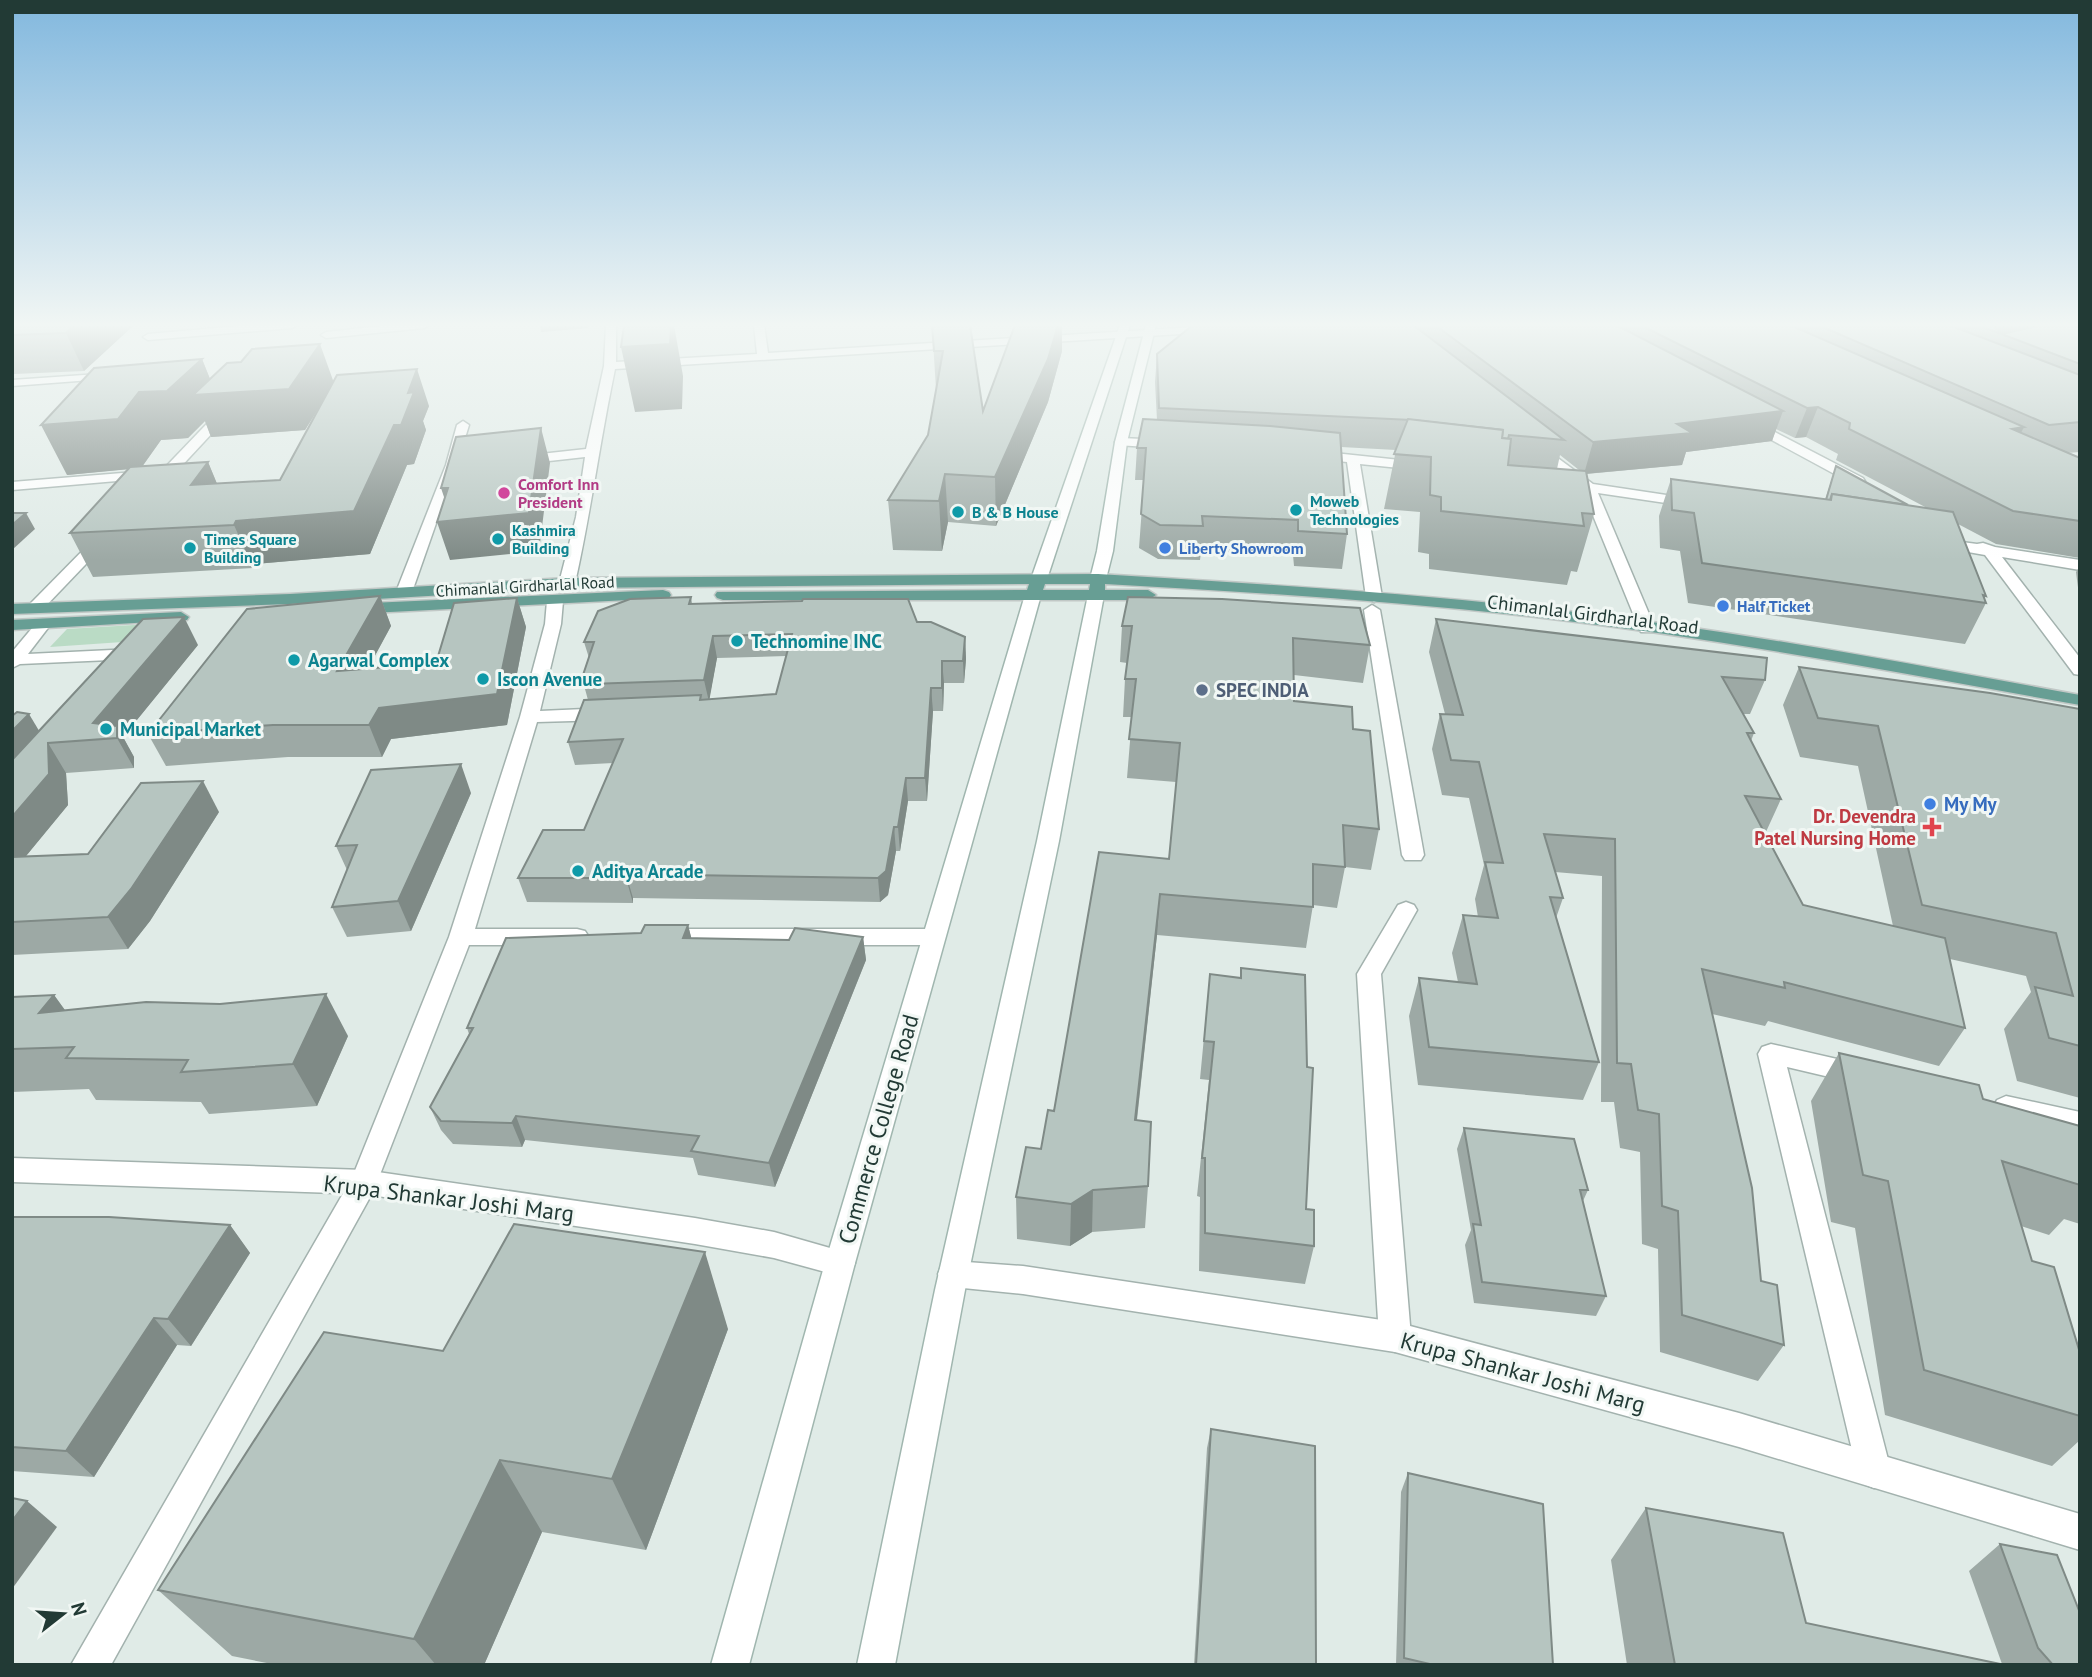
<svg xmlns="http://www.w3.org/2000/svg" width="2092" height="1677" font-family="'PT Sans',sans-serif">
	<rect width="100%" height="100%" fill="#e0ebe7"/>
	<polygon fill="#badbc5" points="151,624 137,641 50,647 67,629"/>
	<g fill="none" stroke-linecap="round" stroke-linejoin="round">
		<g stroke="#a3b2ae" stroke-width="3">
			<polygon id="service" points="43,619 51,624 28,654 133,649 141,654 133,659 20,664 12,668 12,652 38,621"/>
		</g>
		<g stroke="#a3b2ae" stroke-width="3">
			<g id="minor">
				<polygon points="250,325 297,325 292,328 148,340 143,337 148,334"/>
				<polygon points="390,325 429,325 424,328 326,338 321,335 326,332"/>
				<path d="M606,325H616V362L757,354L754,325H764L768,353L1212,326L1217,329L1212,332L615,369C600,440 591,512 575,583L567,588L559,583L576,517L585,457L522,464L515,460L522,456L586,449L604,366Z"/>
				<polygon points="113,373 119,376 117,378 12,386 12,380"/>
				<polygon points="226,407 232,411 230,414 162,487 152,487 152,481 222,408"/>
				<polygon points="1748,418 1863,478 1865,481 1863,484 1853,484 1744,425 1742,422"/>
				<polygon points="463,421 469,425 457,464 462,468 454,472 412,592 404,597 398,595 396,592 446,465 457,425"/>
				<polygon points="1121,438 1165,440 1171,444 1165,448 1116,445 1115,442"/>
				<polygon points="1536,442 1593,484 1693,499 1700,503 1693,507 1598,493 1655,628 1653,632 1641,632 1639,628 1583,491 1557,487 1557,481 1572,481 1531,449 1530,446"/>
				<polygon points="1315,451 1419,462 1426,466 1419,470 1360,464 1382,597 1380,600 1374,602 1366,597 1347,462 1310,458 1310,452"/>
				<polygon points="147,471 152,472 152,478 12,490 12,482"/>
				<polygon points="102,535 107,536 109,539 107,542 41,611 29,611 27,608 29,605 97,536"/>
				<polygon points="1939,539 1977,544 1983,543 1995,547 2080,560 2080,570 2002,557 2080,658 2080,675 2074,674 1985,555 1934,546 1932,543"/>
				<polygon points="555,596 563,601 561,624 540,711 607,708 616,714 607,720 537,722 475,929 577,929 585,931 589,937 585,943 577,945 469,945 374,1190 111,1665 71,1665 352,1178 449,937 520,717 545,624 547,601"/>
				<polygon points="1372,605 1380,610 1424,855 1421,860 1405,860 1402,855 1364,610"/>
				<polygon points="1406,902 1414,905 1417,910 1381,974 1411,1337 1406,1347 1395,1352 1384,1347 1379,1337 1357,974 1398,905"/>
				<polygon points="662,929 933,929 941,931 945,937 941,943 933,945 662,945 654,943 650,937 654,931"/>
				<polygon points="1771,1044 1859,1064 1868,1067 1872,1074 1868,1081 1859,1084 1787,1067 1891,1471 1886,1483 1874,1488 1862,1483 1857,1471 1758,1054 1762,1047"/>
				<polygon points="2006,1096 2080,1112 2080,1134 1997,1114 1993,1107 1997,1100"/>
			</g>
		</g>
		<g stroke="#a3b2ae" stroke-width="3">
			<g id="tertiary">
				<polygon points="12,1158 364,1170 695,1218 774,1232 851,1254 855,1263 851,1272 840,1276 774,1258 695,1244 364,1194 12,1182"/>
				<polygon points="953,1261 1023,1266 1395,1322 1739,1413 2080,1514 2080,1550 1739,1447 1395,1352 1023,1294 953,1287 942,1284 938,1274 942,1264"/>
			</g>
		</g>
		<g stroke="#a0b6af" stroke-width="3">
			<g id="secondary">
				<polygon points="1120,325 1130,325 1047,579 1045,582 1033,582 1031,579"/>
				<polygon points="1146,325 1156,325 1127,442 1113,551 1106,579 1098,584 1090,579 1097,551 1115,442"/>
				<polygon points="1033,590 1041,595 855,1263 749,1665 711,1665 825,1263 1025,595"/>
				<polygon points="1096,590 1104,595 1059,841 965,1290 895,1665 857,1665 935,1290 1037,841 1088,595"/>
			</g>
		</g>
		<g stroke="#c1c8c6" stroke-width="3">
			<g id="primary">
				<path d="M1098,574C1246,583 1394,592 1541,608C1722,628 1901,662 2080,695V705C1901,673 1723,639 1543,618C1397,601 1251,592 1105,584V590H1148L1156,595L1148,600H723L717,598L715,595L717,592L1027,590L1029,584L567,588L290,604L12,614V604L290,594L567,578ZM1045,584H1090L1089,590H1043Z"/>
				<polygon points="663,590 669,592 671,595 669,598 370,613 362,608 370,603"/>
				<polygon points="181,612 189,617 187,620 12,630 12,620"/>
			</g>
		</g>
		<use href="#service" fill="#fff" fill-rule="evenodd"/>
		<use href="#minor" fill="#fff" fill-rule="evenodd"/>
		<use href="#tertiary" fill="#fff" fill-rule="evenodd"/>
		<use href="#secondary" fill="#fff" fill-rule="evenodd"/>
		<use href="#primary" fill="#679e94" fill-rule="evenodd"/>
	</g>
	<g fill="#9da9a5" fill-rule="evenodd">
		<polygon points="12,325 134,325 84,371 14,374 12,371"/>
		<polygon points="932,325 983,411 1062,351 1048,402 996,526 948,522 942,551 893,550 888,500 928,435 936,389"/>
		<path d="M1192,325H2080V452L2067,453L2080,458V558L1996,544L1958,524L1986,596L1984,599L1986,603L1965,644L1688,603L1680,551L1660,548L1659,516L1671,479L1825,500L1836,466L1908,505L1927,508L1836,460L1838,454L1806,437L1795,438L1776,429L1772,441L1686,452L1682,465L1586,474L1594,514L1577,572L1571,571L1567,585L1429,569V554L1418,552L1420,512L1384,509L1396,450L1341,447L1347,534L1342,569L1294,566L1293,555L1201,551L1200,560L1158,559L1139,548L1144,480H1135L1137,448L1157,420L1155,382L1157,354ZM1560,455L1579,470L1557,469Z"/>
		<path d="M202,359L210,379L334,382L429,406L423,421L426,430L414,464L407,465L370,554L255,564L253,568L93,577L70,533L128,469L67,475ZM326,397L280,480L217,484L208,462L142,467L161,440L188,438L205,421L211,437L305,430Z"/>
		<polygon points="2080,566 2080,603 2076,572"/>
		<polygon points="380,596 391,626 368,668 436,663 517,598 526,627 507,725 391,739 382,757 288,757 166,766 148,734"/>
		<path d="M691,597L692,603L917,622L965,637L966,659L964,683H944L943,711H933L927,801H908L900,851H896L888,895L880,902L633,898V903L527,902L518,878L584,830L613,763L575,765L568,742L588,700L582,678L589,658L584,642ZM786,656L776,694L709,699L717,658Z"/>
		<polygon points="1128,597 1370,645 1363,683 1294,675 1294,701 1353,729 1379,829 1371,870 1345,867 1337,908 1313,905 1306,948 1157,935 1137,1120 1148,1186 1145,1228 1092,1232 1070,1246 1017,1239 1016,1197 1041,1149 1054,1111 1169,859 1176,782 1127,778 1132,717 1123,717 1125,679 1127,663 1120,662 1122,626"/>
		<polygon points="1436,619 1765,680 1750,714 1743,714 1754,733 1751,741 1781,799 1765,834 1803,905 1893,926 1858,766 1800,757 1783,705 1799,667 2080,709 2080,1098 2017,1081 2004,1029 2031,992 2026,976 1950,959 1965,1028 1939,1066 1768,1021 1765,1026 1712,1014 1761,1281 1784,1345 1758,1381 1660,1352 1658,1249 1642,1244 1640,1152 1620,1148 1614,1102 1601,1102 1602,876 1555,872 1563,898 1556,918 1599,1062 1583,1100 1418,1085 1409,1016 1419,978 1458,982 1452,953 1463,915 1478,917 1475,899 1484,865 1469,798 1442,795 1432,749 1440,714 1445,714 1429,652"/>
		<polygon points="198,645 123,737 134,757 134,768 66,773 68,805 26,856 88,854 219,812 150,921 128,949 12,955 12,716 39,731"/>
		<polygon points="471,793 411,931 347,937 332,907 347,870 336,846"/>
		<polygon points="688,925 691,938 789,940 863,937 866,960 775,1187 698,1175 693,1158 525,1140 522,1147 453,1144 441,1130 430,1107 469,1034 467,1028 641,933"/>
		<polygon points="1241,968 1306,1209 1314,1246 1305,1284 1199,1271 1200,1197 1197,1196 1209,1080 1200,1079 1210,974 1240,978"/>
		<polygon points="54,995 65,1010 348,1036 317,1106 209,1114 201,1102 96,1100 89,1089 12,1092 12,997"/>
		<polygon points="1839,1053 1983,1099 2080,1126 2080,1224 2064,1219 2049,1235 2021,1226 2032,1261 2080,1353 2080,1440 2052,1466 1885,1415 1855,1228 1831,1222 1811,1101"/>
		<polygon points="1464,1128 1588,1190 1583,1201 1606,1296 1596,1316 1474,1303 1465,1245 1471,1230 1457,1149"/>
		<polygon points="12,1217 230,1225 250,1253 191,1346 177,1345 94,1477 12,1471"/>
		<polygon points="728,1329 646,1550 542,1532 484,1665 277,1665 232,1656 158,1590 443,1351"/>
		<polygon points="1211,1429 1316,1665 1194,1665 1207,1448"/>
		<polygon points="1408,1473 1553,1665 1396,1665 1401,1492"/>
		<polygon points="1646,1508 1806,1623 2002,1664 1969,1571 2000,1544 2080,1665 1627,1665 1611,1560"/>
	</g>
	<g fill="#7f8a86">
		<polygon points="75,325 134,325 84,371 66,333"/>
		<polygon points="540,325 588,325 588,328 541,332"/>
		<polygon points="671,325 674,325 683,376 682,409 635,412 621,347"/>
		<polygon points="1058,325 1062,325 1062,351 1048,402 996,526 995,477"/>
		<polygon points="2003,325 2080,325 2025,343 1993,331 1994,327"/>
		<polygon points="320,344 334,383 305,430 211,437 205,421 188,438 161,440 141,468 67,475 41,425 139,392 202,359 216,394"/>
		<polygon points="417,369 429,406 423,421 426,430 414,464 407,465 370,554 255,564 253,568 234,525 236,521 394,425"/>
		<polygon points="1818,407 1806,437 1795,438 1807,408"/>
		<polygon points="1783,411 1772,441 1686,452 1682,465 1584,474 1593,442 1677,424"/>
		<polygon points="2024,427 2008,458 2012,429"/>
		<polygon points="541,428 550,463 539,551 450,560 437,522 452,521 441,488"/>
		<polygon points="208,462 225,503 210,527 191,485"/>
		<polygon points="945,474 948,522 942,551 939,501"/>
		<polygon points="26,513 35,529 12,550 12,525"/>
		<polygon points="380,596 391,626 350,702 337,671"/>
		<polygon points="517,598 526,627 507,725 391,739 382,757 369,725 379,708"/>
		<polygon points="184,617 198,645 123,737 134,757 134,768 117,738 93,723"/>
		<polygon points="713,636 717,658 709,702 704,680"/>
		<polygon points="965,637 966,659 964,683 963,661"/>
		<polygon points="942,661 944,683 943,711 942,688"/>
		<polygon points="931,688 933,711 927,801 925,778"/>
		<polygon points="29,714 47,744 12,782 12,731"/>
		<polygon points="48,743 66,773 68,805 12,873 12,817"/>
		<polygon points="461,764 471,793 411,931 398,901"/>
		<polygon points="906,778 908,801 900,851 898,827"/>
		<polygon points="203,781 219,812 150,921 128,949 108,917"/>
		<polygon points="894,827 896,851 888,895 880,902 878,878"/>
		<polygon points="626,874 633,898 633,903 626,878"/>
		<polygon points="1160,894 1157,935 1132,1162 1135,1120"/>
		<polygon points="688,925 694,948 683,938"/>
		<polygon points="863,937 866,960 775,1187 769,1163"/>
		<polygon points="326,994 348,1036 317,1106 293,1064"/>
		<polygon points="54,995 84,1037 39,1013"/>
		<polygon points="516,1116 525,1140 522,1147 512,1123"/>
		<polygon points="1093,1190 1092,1232 1070,1246 1071,1204"/>
		<polygon points="230,1225 250,1253 191,1346 168,1319"/>
		<polygon points="705,1252 728,1329 646,1550 612,1479"/>
		<polygon points="154,1318 177,1345 94,1477 66,1451"/>
		<polygon points="500,1460 542,1532 484,1665 436,1665 414,1639"/>
		<polygon points="27,1501 57,1527 12,1589 12,1521"/>
	</g>
	<g fill="#b6c5c0" stroke="#7f8a86" stroke-width="2">
		<polygon points="12,325 75,325 66,333 12,335"/>
		<polygon points="624,325 671,325 670,344 621,347"/>
		<polygon points="932,325 970,325 983,411 1015,325 1058,325 1048,359 995,477 945,474 939,501 888,500 928,435 943,351 934,351"/>
		<polygon points="1193,325 1413,325 1564,440 1509,435 1508,439 1502,438 1503,430 1412,420 1159,408 1157,354"/>
		<polygon points="1435,325 1616,325 1783,411 1677,424 1692,433 1593,442"/>
		<polygon points="1640,325 1790,325 2024,427 2012,429 2080,458 2080,521 2013,511 1849,429 1850,423 1818,407 1807,408"/>
		<polygon points="1818,325 1949,325 2080,375 2080,422 2049,425"/>
		<polygon points="1978,325 2003,325 1994,327 2002,334 2041,325 2080,325 2080,364"/>
		<polygon points="320,344 289,389 193,395 227,363 241,362 252,349"/>
		<polygon points="202,359 167,391 139,392 118,419 41,425 94,368"/>
		<polygon points="417,369 408,393 414,392 401,425 394,425 354,511 236,521 234,525 70,533 130,467 208,462 191,485 280,480 337,375"/>
		<polygon points="1143,419 1270,426 1340,433 1347,534 1298,531 1298,520 1202,516 1203,526 1160,525 1141,514 1146,448 1137,448"/>
		<polygon points="1408,419 1503,430 1502,438 1511,439 1508,465 1586,471 1594,514 1582,513 1584,526 1441,511 1441,497 1430,495 1431,457 1394,454"/>
		<polygon points="541,428 529,513 437,522 448,488 441,488 456,437"/>
		<polygon points="1836,466 1908,505 1832,494 1830,500 1826,500"/>
		<polygon points="1671,479 1831,500 1832,494 1953,512 1986,596 1983,595 1986,603 1702,563 1694,513 1672,510"/>
		<polygon points="12,513 26,513 12,525"/>
		<polygon points="380,596 337,671 436,663 454,603 517,598 497,694 379,708 369,725 273,725 148,734 247,609"/>
		<polygon points="691,597 689,604 802,601 803,599 908,599 917,622 931,622 965,637 963,661 942,661 942,688 931,688 925,778 906,778 898,827 894,827 886,871 878,878 626,874 626,878 518,878 543,830 584,830 623,739 568,742 584,700 701,695 700,700 776,694 792,634 713,636 704,680 590,684 592,677 582,678 594,642 584,642 598,611 630,599"/>
		<polygon points="1128,597 1222,599 1360,608 1370,645 1293,638 1294,701 1352,707 1353,729 1370,731 1379,829 1343,825 1345,867 1313,864 1313,907 1160,894 1135,1120 1151,1122 1148,1186 1093,1190 1071,1204 1016,1197 1026,1147 1041,1149 1048,1110 1054,1111 1099,852 1169,859 1180,743 1129,739 1136,679 1125,679 1132,626 1122,626"/>
		<polygon points="184,617 93,723 117,726 117,738 48,743 49,774 12,817 12,760 143,619"/>
		<polygon points="1436,619 1767,658 1765,680 1722,677 1754,733 1747,733 1781,799 1745,796 1803,905 1945,938 1965,1028 1784,982 1785,988 1702,969 1752,1188 1761,1281 1777,1285 1784,1345 1682,1315 1678,1211 1662,1206 1659,1114 1638,1110 1631,1064 1617,1063 1615,839 1544,834 1563,898 1550,897 1599,1062 1429,1047 1419,978 1477,984 1463,915 1498,918 1485,862 1503,863 1479,762 1451,760 1440,714 1463,715"/>
		<polygon points="1799,667 1990,693 2080,709 2080,1046 2049,1038 2035,987 2073,996 2056,933 1922,905 1878,726 1818,718"/>
		<polygon points="17,712 29,714 12,731 12,716"/>
		<polygon points="461,764 398,901 332,907 357,845 336,846 371,770"/>
		<polygon points="203,781 131,889 108,917 12,922 12,857 88,854 141,783"/>
		<polygon points="645,925 688,925 683,938 789,940 795,928 863,937 769,1163 691,1151 699,1136 516,1116 512,1123 441,1121 430,1107 473,1028 467,1028 506,938 641,933"/>
		<polygon points="1241,968 1305,975 1307,1067 1313,1068 1306,1209 1314,1210 1314,1246 1205,1233 1205,1158 1202,1158 1214,1042 1204,1041 1210,974 1241,978"/>
		<polygon points="326,994 293,1064 181,1072 188,1060 66,1058 74,1047 12,1049 12,997 54,995 39,1013 146,1002 220,1004"/>
		<polygon points="1839,1053 1979,1085 1983,1099 2080,1126 2080,1185 2002,1161 2032,1261 2054,1267 2080,1353 2080,1416 1924,1370 1888,1181 1863,1175"/>
		<polygon points="1464,1128 1574,1139 1588,1190 1580,1190 1606,1296 1482,1282 1473,1224 1481,1225"/>
		<polygon points="12,1217 109,1217 230,1225 168,1319 154,1318 66,1451 12,1447"/>
		<polygon points="514,1224 705,1252 612,1479 500,1460 414,1639 158,1590 324,1332 443,1351"/>
		<polygon points="1211,1429 1315,1446 1316,1665 1196,1665"/>
		<polygon points="1408,1473 1543,1504 1553,1665 1434,1665 1404,1658"/>
		<polygon points="12,1498 27,1501 12,1521"/>
		<polygon points="1646,1508 1783,1533 1806,1623 2005,1665 1675,1665"/>
		<polygon points="2000,1544 2057,1555 2080,1613 2080,1665 2053,1665 2038,1648"/>
	</g>
	<linearGradient id="sky" x2="0" y2="1"><stop stop-color="#82b8de"/><stop offset="0.58" stop-color="#f1f6f4"/><stop offset="1" stop-color="#f1f6f4" stop-opacity="0"/></linearGradient>
	<rect width="2092" height="560" fill="url(#sky)"/>
	<circle fill="#d1479c" stroke="#f1f7f4" stroke-width="2.5" cx="504" cy="493" r="7"/>
	<g fill="#0f9aa8" stroke="#f1f7f4" stroke-width="2.5">
		<circle cx="1296" cy="510" r="7"/>
		<circle cx="958" cy="512" r="7"/>
		<circle cx="498" cy="539" r="7"/>
		<circle cx="190" cy="548" r="7"/>
		<circle cx="737" cy="641" r="7"/>
		<circle cx="294" cy="660" r="7"/>
		<circle cx="483" cy="679" r="7"/>
		<circle cx="106" cy="729" r="7"/>
		<circle cx="578" cy="871" r="7"/>
	</g>
	<g fill="#3f7fe0" stroke="#f1f7f4" stroke-width="2.5">
		<circle cx="1165" cy="548" r="7"/>
		<circle cx="1723" cy="606" r="7"/>
		<circle cx="1930" cy="804" r="7"/>
	</g>
	<circle fill="#5c6f8a" stroke="#f1f7f4" stroke-width="2.5" cx="1202" cy="690" r="7"/>
	<path fill="#e0444e" stroke="#f1f7f4" stroke-width="2.5" d="M1928.5 816.5h7v7h7v7h-7v7h-7v-7h-7v-7h7z"/>
	<g text-anchor="middle" dominant-baseline="central" stroke-width="6" stroke-linejoin="round" paint-order="stroke">
		<g font-size="16" font-weight="bold" fill="#b23c85" stroke="#f1f7f4" text-anchor="start">
			<text x="518" y="484">Comfort Inn<tspan x="518" dy="18">President</tspan></text>
		</g>
		<g font-size="16" font-weight="bold" fill="#0d838f" stroke="#f1f7f4" text-anchor="start">
			<text x="1310" y="501">Moweb<tspan x="1310" dy="18">Technologies</tspan></text>
			<text x="972" y="512">B &amp; B House</text>
			<text x="512" y="530">Kashmira<tspan x="512" dy="18">Building</tspan></text>
			<text x="204" y="539">Times Square<tspan x="204" dy="18">Building</tspan></text>
		</g>
		<g font-size="16" font-weight="bold" fill="#366cbe" stroke="#f1f7f4" text-anchor="start">
			<text x="1179" y="548">Liberty Showroom</text>
			<text x="1737" y="606">Half Ticket</text>
		</g>
		<g font-size="16" fill="#223a35" stroke="#f1f7f4">
			<text transform="translate(525 586) rotate(-3)">Chimanlal Girdharlal Road</text>
		</g>
		<g font-size="19" fill="#223a35" stroke="#f1f7f4">
			<text transform="translate(1593 614) rotate(7)">Chimanlal Girdharlal Road</text>
		</g>
		<g font-size="19" font-weight="bold" fill="#0d838f" stroke="#f1f7f4" text-anchor="start">
			<text x="751" y="641">Technomine INC</text>
			<text x="308" y="660">Agarwal Complex</text>
			<text x="497" y="679">Iscon Avenue</text>
			<text x="120" y="729">Municipal Market</text>
			<text x="592" y="871">Aditya Arcade</text>
		</g>
		<g font-size="19" font-weight="bold" fill="#4e5e75" stroke="#f1f7f4" text-anchor="start">
			<text x="1216" y="690">SPEC INDIA</text>
		</g>
		<g font-size="19" font-weight="bold" fill="#366cbe" stroke="#f1f7f4" text-anchor="start">
			<text x="1944" y="804">My My</text>
		</g>
		<g font-size="19" font-weight="bold" fill="#be3a42" stroke="#f1f7f4" text-anchor="end">
			<text x="1916" y="816">Dr. Devendra<tspan x="1916" dy="22">Patel Nursing Home</tspan></text>
		</g>
		<g font-size="23" fill="#223a35" stroke="#f1f7f4">
			<text transform="translate(878 1129) rotate(-74)">Commerce College Road</text>
			<text transform="translate(449 1198) rotate(7)">Krupa Shankar Joshi Marg</text>
			<text transform="translate(1523 1372) rotate(15)">Krupa Shankar Joshi Marg</text>
		</g>
	</g>
	<rect width="2092" height="1677" fill="none" stroke="#223a35" stroke-width="28"/>
	<g transform="translate(63 1614) rotate(73)" stroke="#f1f7f4" stroke-width="5" paint-order="stroke">
	<path d="M0-5L12 26L0 18L-12 26Z" fill="#223a35"/>
	<text y="-10" font-size="19" font-weight="bold" text-anchor="middle" fill="#223a35">N</text>
	</g>
</svg>
